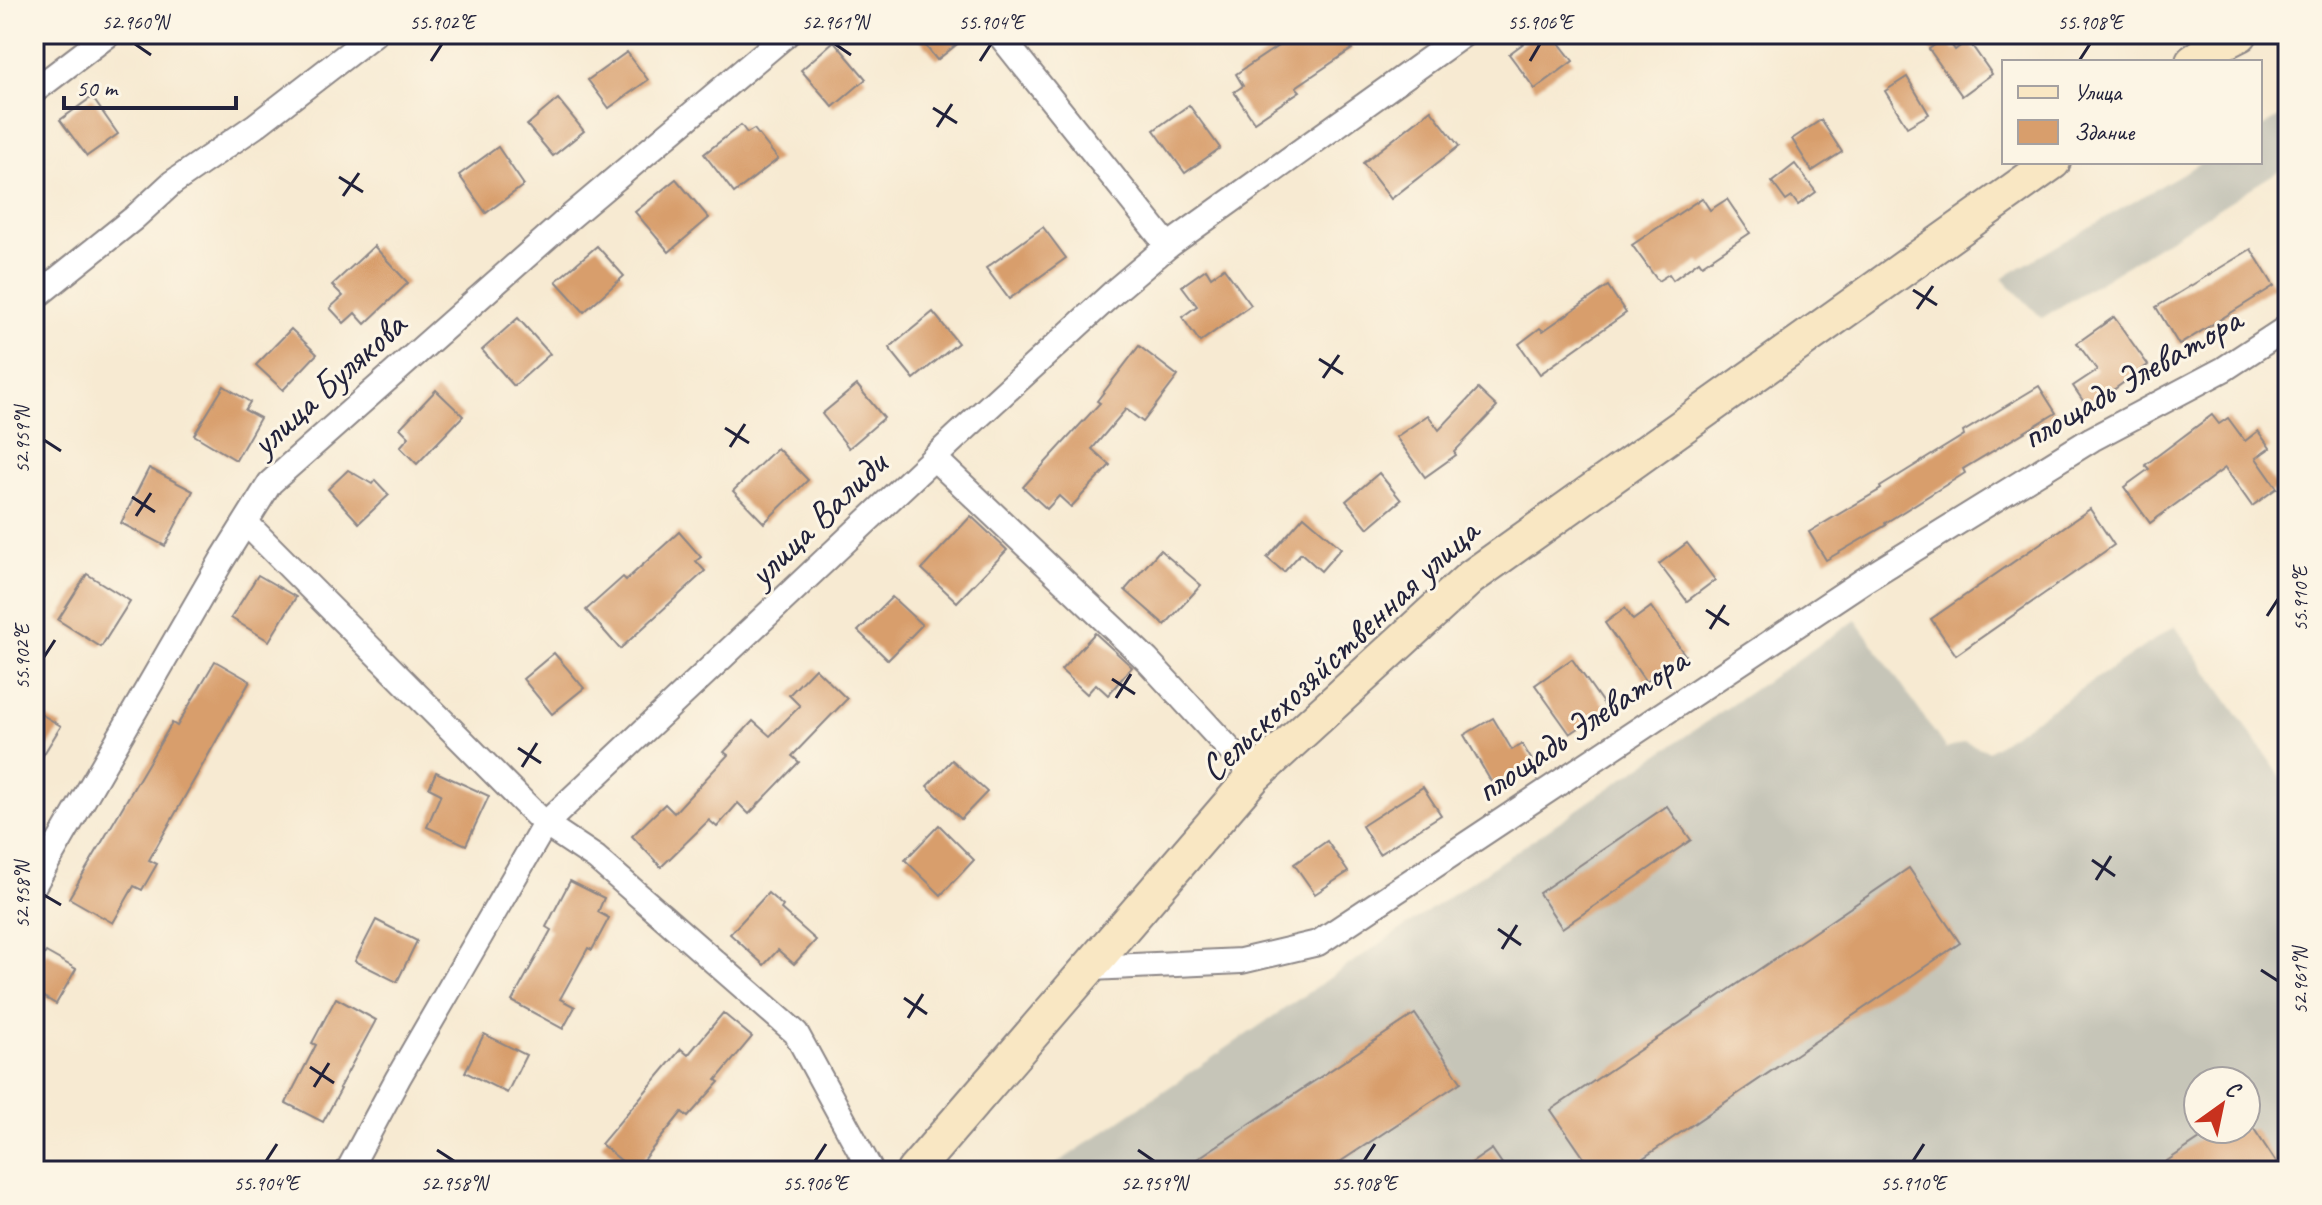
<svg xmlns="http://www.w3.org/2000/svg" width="2322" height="1205" font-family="Caveat,sans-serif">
	<rect width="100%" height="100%" fill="#fcf5e5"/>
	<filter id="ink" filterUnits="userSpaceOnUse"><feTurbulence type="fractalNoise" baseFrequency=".0125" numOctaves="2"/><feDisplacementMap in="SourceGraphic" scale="16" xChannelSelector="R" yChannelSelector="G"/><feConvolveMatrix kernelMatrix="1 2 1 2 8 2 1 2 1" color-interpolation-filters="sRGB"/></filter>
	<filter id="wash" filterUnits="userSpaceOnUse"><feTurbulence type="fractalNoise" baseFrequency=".006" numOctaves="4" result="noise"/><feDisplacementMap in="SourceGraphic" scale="32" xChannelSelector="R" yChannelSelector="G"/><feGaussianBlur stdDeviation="1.8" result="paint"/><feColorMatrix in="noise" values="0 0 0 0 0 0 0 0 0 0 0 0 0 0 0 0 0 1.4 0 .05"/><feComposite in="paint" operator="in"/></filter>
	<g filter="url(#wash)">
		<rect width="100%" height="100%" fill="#f7ead2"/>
		<g fill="#c6c5b8" fill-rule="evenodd">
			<polygon points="2288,112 2288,165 2042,318 2002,278 2202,162 2260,162 2260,128"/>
			<path d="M1856,620L1946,749L1965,742L1988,751L2175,626L2288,787V1171H1046ZM2198,1081H2246V1129H2198Z"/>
		</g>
		<g id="blocks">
			<g fill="#d89e6c">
				<polygon points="916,34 970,34 937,60"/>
				<polygon points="1296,34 1342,34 1352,49 1296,87 1300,91 1254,122 1234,92 1243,86 1236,74"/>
				<polygon points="1536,34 1552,34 1573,61 1535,89 1509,54"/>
				<polygon points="1946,37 1955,50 1968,40 1992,74 1962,96 1929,49"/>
				<polygon points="834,41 866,79 833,107 801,70"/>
				<polygon points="627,52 648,80 609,108 588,80"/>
				<polygon points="1907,77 1929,114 1907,127 1885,91"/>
				<polygon points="92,97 118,134 87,156 60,120"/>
				<polygon points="558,99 584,131 553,156 527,125"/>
				<polygon points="1189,105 1220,148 1185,173 1154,130"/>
				<polygon points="1431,110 1459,146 1391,199 1363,163"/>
				<polygon points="1821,120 1842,152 1812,171 1792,139"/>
				<polygon points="741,125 747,133 754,129 778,159 734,193 704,154"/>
				<polygon points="498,147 524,185 486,213 459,175"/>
				<polygon points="1795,164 1816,192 1798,205 1792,197 1786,201 1772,182"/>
				<polygon points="676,179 709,218 669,252 635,212"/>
				<polygon points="1702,198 1710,210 1727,199 1750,233 1702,265 1699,261 1673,280 1669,274 1658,281 1632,245"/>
				<polygon points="1043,227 1066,258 1009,299 986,268"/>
				<polygon points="374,246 408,283 365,324 355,313 344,323 330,308 343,296 332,285"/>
				<polygon points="597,246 624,276 584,312 556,281"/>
				<polygon points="2251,249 2274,286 2179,345 2156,307"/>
				<polygon points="1224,268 1251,305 1200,342 1182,317 1197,306 1182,286 1206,269 1211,277"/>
				<polygon points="1608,286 1626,313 1540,374 1519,344 1540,328 1543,331"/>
				<polygon points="933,312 958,343 914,379 889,348"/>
				<polygon points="2114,317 2148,365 2088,408 2073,386 2097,370 2077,343"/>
				<polygon points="518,318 550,354 514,386 482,350"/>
				<polygon points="291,329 317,354 283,390 256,365"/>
				<polygon points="1139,346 1178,376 1143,422 1126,409 1092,449 1110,465 1071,507 1059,496 1047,509 1023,487 1100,403 1097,401"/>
				<polygon points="857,385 884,418 849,448 822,414"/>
				<polygon points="224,386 250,402 245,410 260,418 236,460 194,435"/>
				<polygon points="2039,386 2056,413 1963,469 1965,473 1885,523 1886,525 1826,560 1809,532 1881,489 1880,487 1964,435 1963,432"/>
				<polygon points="1478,389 1497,407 1454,452 1456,455 1425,477 1396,437 1428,415 1439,430"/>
				<polygon points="436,390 463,416 417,464 400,447 409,437 400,428"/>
				<polygon points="2212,415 2219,424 2228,418 2245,441 2258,431 2270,448 2256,458 2277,488 2252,506 2225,468 2150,523 2124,487 2149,469 2145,465"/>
				<polygon points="777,448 808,480 764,523 733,491"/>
				<polygon points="149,468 193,491 165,546 121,523"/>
				<polygon points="348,470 372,484 375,480 389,495 359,523 328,489"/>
				<polygon points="1379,473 1401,500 1368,528 1346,501"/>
				<polygon points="2090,509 2114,545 1956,655 1931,619"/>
				<polygon points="971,516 1007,550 957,602 922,569"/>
				<polygon points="1304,516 1341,548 1321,571 1301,553 1284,572 1267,558"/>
				<polygon points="679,532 701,557 696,561 705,571 620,649 586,610 623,577 626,580"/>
				<polygon points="1687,543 1715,580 1687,601 1659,564"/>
				<polygon points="1160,550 1201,585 1165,625 1125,590"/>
				<polygon points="87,574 130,601 101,647 58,620"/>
				<polygon points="258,575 296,597 269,641 231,618"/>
				<polygon points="892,597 922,625 888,660 858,631"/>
				<polygon points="1651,607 1685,655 1646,682 1605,623 1625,608 1633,620"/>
				<polygon points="1095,633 1132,667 1108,695 1096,684 1087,694 1061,670"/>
				<polygon points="554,653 584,688 552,714 523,679"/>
				<polygon points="1572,659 1607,709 1570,734 1535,685"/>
				<polygon points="215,661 250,681 149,860 157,864 142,890 134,886 113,923 69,898 172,723 177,726"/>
				<polygon points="815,668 847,699 792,756 799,762 749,814 738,803 717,827 709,820 661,867 632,836 665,804 674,813 728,755 724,752 753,721 770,736 800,706 789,695"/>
				<polygon points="34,710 61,726 34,770"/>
				<polygon points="1493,718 1512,750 1522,744 1533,762 1493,785 1464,735"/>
				<polygon points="952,760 987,792 961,819 927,786"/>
				<polygon points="436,772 489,796 466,845 427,827 441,794 429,788"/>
				<polygon points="1423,787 1441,815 1379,854 1362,826"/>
				<polygon points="1667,806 1691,840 1562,928 1539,893"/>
				<polygon points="939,825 974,860 941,895 905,860"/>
				<polygon points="1327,841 1348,872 1315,894 1294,864"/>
				<polygon points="1909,868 1960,943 1624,1171 1593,1171 1551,1110"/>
				<polygon points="570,881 604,898 598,912 609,918 592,950 588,948 560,999 575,1007 563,1029 512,1001 551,930 546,927"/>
				<polygon points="768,893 783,906 781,909 816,940 794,964 778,950 764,965 730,934"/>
				<polygon points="376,920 417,941 397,982 355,961"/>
				<polygon points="46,952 76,969 56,1004 34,991 34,971"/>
				<polygon points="336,998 376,1020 339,1088 341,1089 323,1122 286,1103 316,1045 312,1043"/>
				<polygon points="723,1013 752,1037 716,1080 719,1082 688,1117 682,1112 634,1171 601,1144 681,1049 688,1055"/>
				<polygon points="1415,1014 1461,1082 1326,1171 1179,1171"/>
				<polygon points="484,1034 526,1055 507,1093 465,1072"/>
				<polygon points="2215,1129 2254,1129 2282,1171 2152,1171"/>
				<polygon points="1492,1149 1507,1171 1460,1171"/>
			</g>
		</g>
	</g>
	<g filter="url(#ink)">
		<use href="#blocks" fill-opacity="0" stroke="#8c8686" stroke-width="2"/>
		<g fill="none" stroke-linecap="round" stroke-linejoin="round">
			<g stroke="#8c8686" stroke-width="28">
				<g id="minor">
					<polyline points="999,34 1168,246"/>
					<polyline points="34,91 109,34"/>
					<polyline points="34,298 134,218 172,183 255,126 374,34"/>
					<polyline points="934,458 1147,660 1254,776"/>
					<polyline points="246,523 545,824 596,858 796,1033 871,1171"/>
					<polyline points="34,885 222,560 270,483 569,218 787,34"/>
					<polyline points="1091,968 1241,961 1318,943 1863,581 2092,439 2224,369 2288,327"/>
					<polyline points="348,1171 398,1078 545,824 956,437 1115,291 1168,246 1464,34"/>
				</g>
			</g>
			<g stroke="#8c8686" stroke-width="38">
				<g id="secondary">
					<polyline points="2193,62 2216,46 2240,34"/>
					<polyline points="914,1171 1254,776 1470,578 2053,162"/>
				</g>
			</g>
			<use href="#minor" stroke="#fff" stroke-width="24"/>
			<use href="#secondary" stroke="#f9e7c3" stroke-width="34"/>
		</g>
	</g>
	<path fill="none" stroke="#22223b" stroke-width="3" d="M135,44L151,55M835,44L851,55M431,61L442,44M980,61L991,44M1530,61L1540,44M2079,61L2090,44M933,108L957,123M937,127L952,104M339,177L363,192M343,196L359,173M1913,290L1937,305M1917,309L1933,286M1319,359L1343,374M1323,378L1339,355M725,428L749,443M44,440L61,451M730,447L745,424M132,497L155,512M136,516L151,493M1706,610L1729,625M2267,616L2278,599M1710,629L1725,605M44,657L55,640M1112,679L1135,694M1116,698L1131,674M518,748L541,763M522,767L537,743M2092,860L2115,876M2096,880L2111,856M44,895L61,905M1498,929L1521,945M1502,949L1517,925M2261,970L2278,981M904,998L927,1014M908,1018L923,994M310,1067L334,1083M314,1087L329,1063M437,1150L454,1161M1138,1150L1154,1161M266,1161L277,1144M815,1161L826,1144M1364,1161L1375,1144M1913,1161L1924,1144"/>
	<g text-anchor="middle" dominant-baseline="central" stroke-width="6" stroke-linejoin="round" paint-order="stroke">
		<g font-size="38" fill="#22223b" stroke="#fcf5e5">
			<text transform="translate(2131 378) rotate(-30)">площадь Элеватора</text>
			<text transform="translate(328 384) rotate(-42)">улица Булякова</text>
			<text transform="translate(817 519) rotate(-44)">улица Валиди</text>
			<text transform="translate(1339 650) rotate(-43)">Сельскохозяйственная улица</text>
			<text transform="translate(1581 725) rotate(-34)">площадь Элеватора</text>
		</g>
	</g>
	<rect width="2322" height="1205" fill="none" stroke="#fcf5e5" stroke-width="88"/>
	<rect x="2002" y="60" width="260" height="104" fill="#fcf5e5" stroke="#a5a1a1" stroke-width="2"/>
	<rect x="2018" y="86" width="40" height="12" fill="#f9e7c3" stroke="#a5a1a1" stroke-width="2"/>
	<text x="2074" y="100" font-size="24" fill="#22223b">Улица</text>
	<rect x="2018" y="120" width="40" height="24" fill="#d89e6c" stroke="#a5a1a1" stroke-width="2"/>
	<text x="2074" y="140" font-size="24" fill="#22223b">Здание</text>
	<g transform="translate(2222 1105) rotate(33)"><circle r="38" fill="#fcf5e5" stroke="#a5a1a1" stroke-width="2"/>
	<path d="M0-6L14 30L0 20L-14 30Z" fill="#c8321e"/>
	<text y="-12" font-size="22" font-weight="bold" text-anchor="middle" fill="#22223b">С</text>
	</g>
	<path d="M64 96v12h172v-12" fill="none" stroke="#22223b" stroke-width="4"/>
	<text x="76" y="96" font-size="24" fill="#22223b" stroke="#fcf5e5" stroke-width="6" paint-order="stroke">50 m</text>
	<rect x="44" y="44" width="2234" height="1117" fill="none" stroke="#22223b" stroke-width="3"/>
	<g font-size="20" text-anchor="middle" fill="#22223b">
		<text x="135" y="29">52.960°N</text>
		<text x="442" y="29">55.902°E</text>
		<text x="835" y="29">52.961°N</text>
		<text x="991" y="29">55.904°E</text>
		<text x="1540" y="29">55.906°E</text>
		<text x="2090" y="29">55.908°E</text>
		<text transform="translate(22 440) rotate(-90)" y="7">52.959°N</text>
		<text transform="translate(2300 599) rotate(-90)" y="7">55.910°E</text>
		<text transform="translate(22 657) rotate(-90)" y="7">55.902°E</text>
		<text transform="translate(22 895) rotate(-90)" y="7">52.958°N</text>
		<text transform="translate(2300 981) rotate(-90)" y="7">52.961°N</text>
		<text x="266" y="1190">55.904°E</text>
		<text x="454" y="1190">52.958°N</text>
		<text x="815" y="1190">55.906°E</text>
		<text x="1154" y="1190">52.959°N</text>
		<text x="1364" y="1190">55.908°E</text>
		<text x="1913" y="1190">55.910°E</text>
	</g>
</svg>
